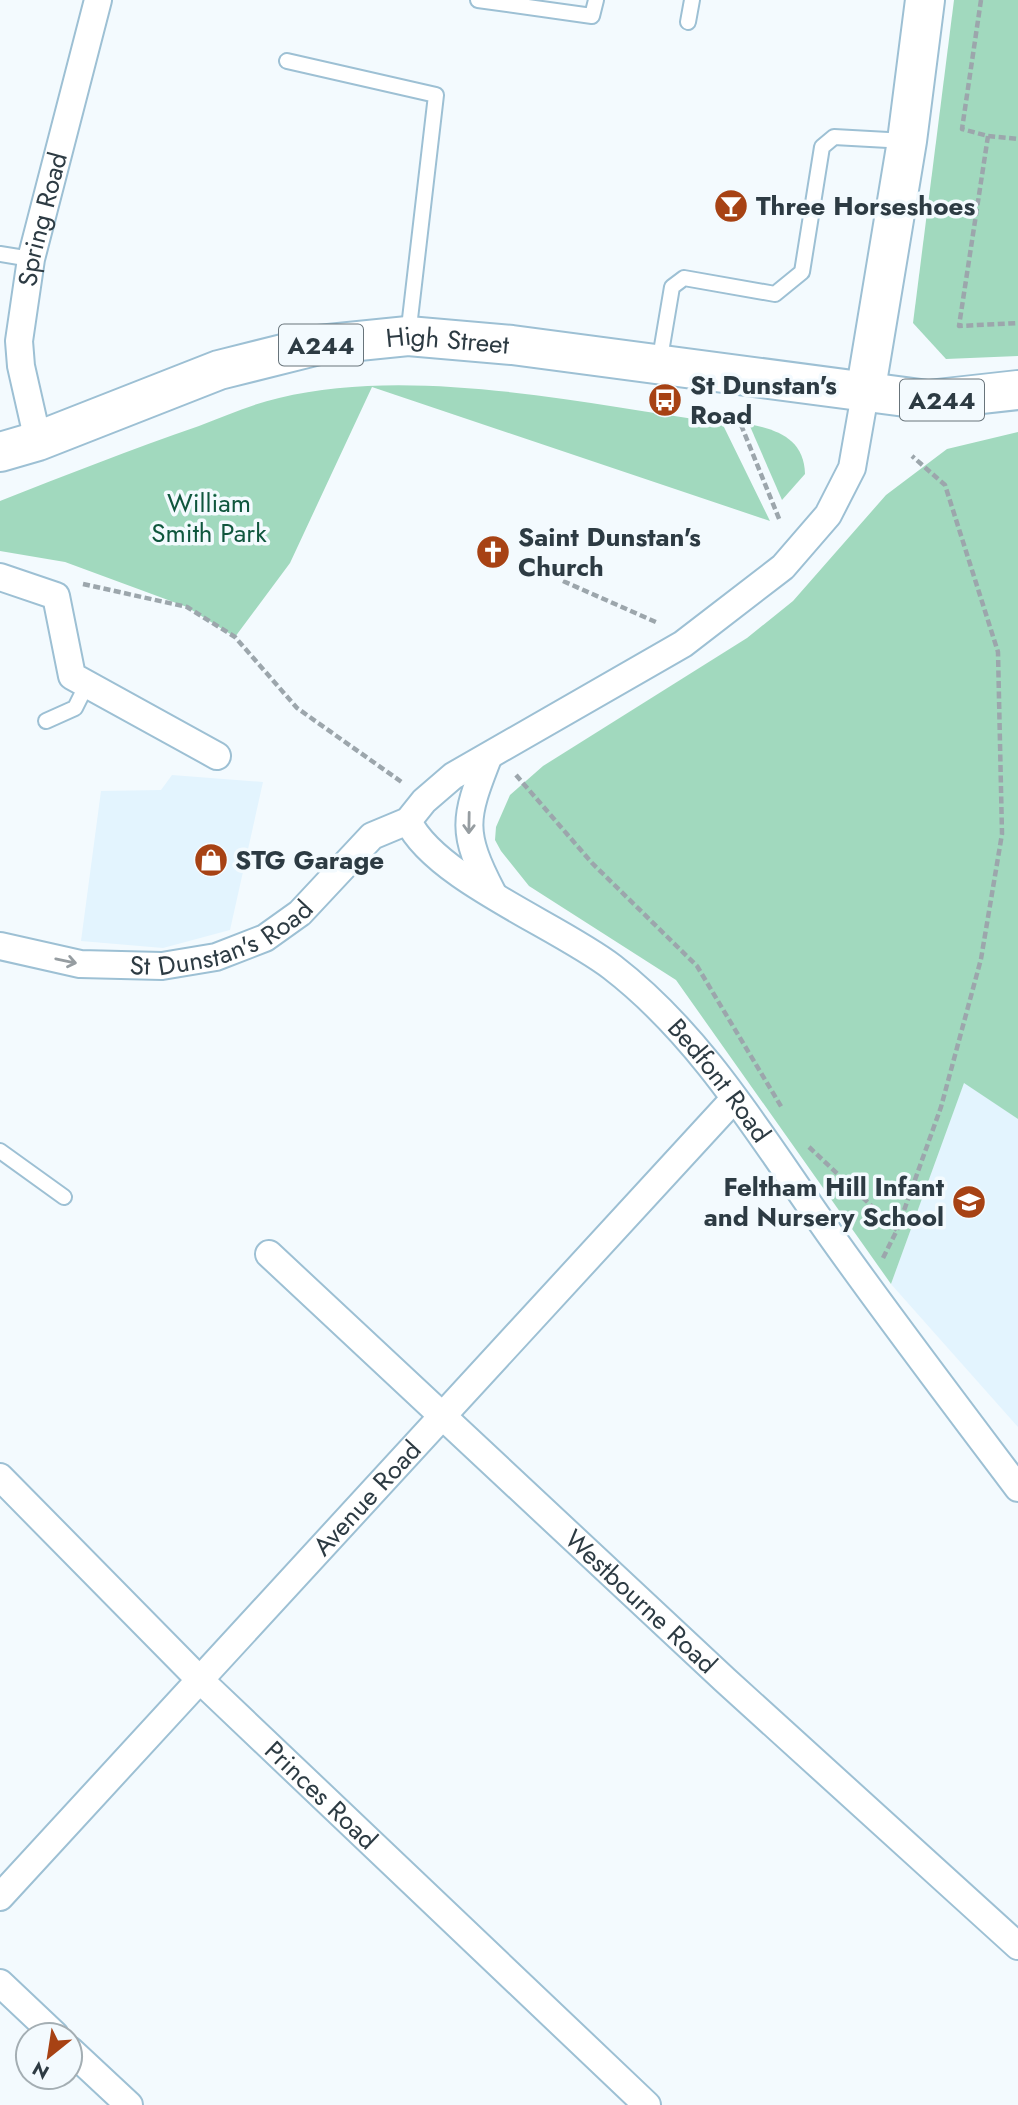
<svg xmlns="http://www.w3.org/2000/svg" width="1018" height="2105" font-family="Jost,sans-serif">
	<rect width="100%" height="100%" fill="#f3fafe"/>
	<g fill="#e3f4fe">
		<polygon points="172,775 263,782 230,930 163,948 81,941 101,791 161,790"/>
		<polygon points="964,1082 1018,1119 1018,1427 891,1284"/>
	</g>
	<g fill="#a1d9be">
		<polygon points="954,0 1018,0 1018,356 946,359 913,323"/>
		<path d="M372,387L290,563L235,637L187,607L65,562L0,551V501C66,475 132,449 199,426C225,416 252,404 279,398C413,365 586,404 722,423L770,521Z"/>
		<path d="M749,424C778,430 804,439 805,474L782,500Z"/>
		<polygon points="1018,432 1018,1119 964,1083 891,1284 676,980 529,886 501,851 495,840 496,827 510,795 543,766 747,638 793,601 886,495 947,449"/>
	</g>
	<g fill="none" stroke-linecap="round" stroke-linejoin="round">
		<g stroke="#9dc0d4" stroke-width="18">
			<g id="lane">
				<polyline points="478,0 592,16 596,0"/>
				<polyline points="688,22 692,0"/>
				<polyline points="287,61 436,95 408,336"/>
				<polyline points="0,254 31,259"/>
				<polyline points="659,364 672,287 684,278 775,294 802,272 822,147 834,137 906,141"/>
				<polyline points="46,721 75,708 87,684"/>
				<polyline points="0,1151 64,1197"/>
			</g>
		</g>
		<g stroke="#9dc0d4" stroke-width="30">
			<g id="street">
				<path id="s1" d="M38,441L21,366L19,341L31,259L98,0"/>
				<polyline points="0,577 56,596 72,676 217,756"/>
				<path d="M488,758C464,819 461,832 492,892"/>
				<path id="s2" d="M408,821C435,878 559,926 612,967C703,1037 763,1140 829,1233C890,1319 954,1403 1018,1488"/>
				<path id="s3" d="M0,946L80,964L162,966L216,957L265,938L300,913L372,836L408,821L424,801L453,776L683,644L783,567L828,515L852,468L865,394"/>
				<path id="s4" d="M269,1254L725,1680L1018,1946"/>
				<path id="s5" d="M0,1477L200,1680L647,2105"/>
				<path id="s6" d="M0,1897L734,1099"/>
				<polyline points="0,1983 55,2035"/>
				<polyline points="70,2050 129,2105"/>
			</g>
		</g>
		<g stroke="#9dc0d4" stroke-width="42">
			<polyline id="secondary" points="865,394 907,141 925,0"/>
		</g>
		<g stroke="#9dc0d4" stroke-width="42">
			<g id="primary">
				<path id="s7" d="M0,452L38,441L219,370L319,345L408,336L512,345L928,400L1018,390"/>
			</g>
		</g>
		<g stroke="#9ca6ac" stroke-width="4.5" stroke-dasharray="7 3.5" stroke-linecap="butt">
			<polyline points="981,0 962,129 988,136 1018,139"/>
			<polyline points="988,136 959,326 1018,323"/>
			<polyline points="737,415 780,521"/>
			<polyline points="563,581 658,623"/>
			<polyline points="83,584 187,607 235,637 297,708 403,783"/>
			<polyline points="516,775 592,863 697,966 782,1108"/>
			<polyline points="809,1147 897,1230"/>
			<polyline points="883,1258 897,1230 941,1107 981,959 1002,834 998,652 945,485 912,456"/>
		</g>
		<use href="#lane" stroke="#fff" stroke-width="14"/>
		<use href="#street" stroke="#fff" stroke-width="26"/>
		<use href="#secondary" stroke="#fff" stroke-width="38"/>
		<use href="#primary" stroke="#fff" stroke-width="38"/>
	</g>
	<defs><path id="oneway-shaft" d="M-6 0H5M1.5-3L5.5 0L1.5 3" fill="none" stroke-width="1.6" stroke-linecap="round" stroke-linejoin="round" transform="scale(1.75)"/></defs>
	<g stroke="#969da1">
		<use href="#oneway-shaft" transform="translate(469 823) rotate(91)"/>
		<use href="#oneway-shaft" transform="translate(66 961) rotate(12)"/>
	</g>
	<defs>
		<g id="bar-disc" transform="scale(1.75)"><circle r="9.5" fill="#a74214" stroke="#f3fafe"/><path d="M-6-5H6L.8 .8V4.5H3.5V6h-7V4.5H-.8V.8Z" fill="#fff"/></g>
		<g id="bus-disc" transform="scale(1.75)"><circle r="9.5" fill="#a74214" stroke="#f3fafe"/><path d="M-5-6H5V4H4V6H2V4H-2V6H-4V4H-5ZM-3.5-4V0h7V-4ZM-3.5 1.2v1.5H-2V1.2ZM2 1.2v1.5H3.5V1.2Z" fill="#fff"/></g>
		<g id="church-disc" transform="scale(1.75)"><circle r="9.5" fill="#a74214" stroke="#f3fafe"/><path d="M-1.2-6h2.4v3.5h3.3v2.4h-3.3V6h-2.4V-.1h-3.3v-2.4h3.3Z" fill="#fff"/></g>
		<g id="shop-disc" transform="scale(1.75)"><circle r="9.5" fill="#a74214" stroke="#f3fafe"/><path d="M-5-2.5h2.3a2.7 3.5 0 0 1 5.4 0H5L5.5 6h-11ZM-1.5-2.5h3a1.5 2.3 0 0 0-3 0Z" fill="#fff"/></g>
		<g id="school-disc" transform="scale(1.75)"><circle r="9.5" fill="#a74214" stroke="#f3fafe"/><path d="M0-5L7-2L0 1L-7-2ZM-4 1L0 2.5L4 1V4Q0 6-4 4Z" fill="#fff"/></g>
	</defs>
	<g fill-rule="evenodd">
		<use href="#bar-disc" x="731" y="206"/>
		<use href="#bus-disc" x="665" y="400"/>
		<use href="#church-disc" x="493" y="552"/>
		<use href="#shop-disc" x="211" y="860"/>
		<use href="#school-disc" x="969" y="1202"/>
	</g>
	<g text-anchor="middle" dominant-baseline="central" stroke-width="7" stroke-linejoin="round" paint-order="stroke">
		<g fill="#f3fafe" stroke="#68747b" stroke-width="2">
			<rect x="279" y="324.5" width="84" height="41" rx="5"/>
			<rect x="900" y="379.5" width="84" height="41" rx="5"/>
		</g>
		<g font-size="24" font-weight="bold" fill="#2d3b43">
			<text x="321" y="345">A244</text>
			<text x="942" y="400">A244</text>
		</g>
		<g font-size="26" font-weight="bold" fill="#2d3b43" stroke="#f3fafe" text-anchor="start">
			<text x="756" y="206">Three Horseshoes</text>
			<text x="690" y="385">St Dunstan's<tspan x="690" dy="30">Road</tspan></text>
			<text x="518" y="537">Saint Dunstan's<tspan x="518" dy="30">Church</tspan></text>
			<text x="235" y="860">STG Garage</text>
			<text x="944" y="1187" text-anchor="end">Feltham Hill Infant<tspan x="944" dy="30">and Nursery School</tspan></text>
		</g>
		<g font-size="26" fill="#2d3b43" stroke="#f3fafe">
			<text stroke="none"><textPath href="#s1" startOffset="226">Spring Road</textPath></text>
			<text stroke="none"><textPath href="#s7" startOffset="466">High Street</textPath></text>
			<text stroke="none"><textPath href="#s3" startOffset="229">St Dunstan's Road</textPath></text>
			<text stroke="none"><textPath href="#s2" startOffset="410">Bedfont Road</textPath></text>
			<text stroke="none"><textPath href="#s6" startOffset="542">Avenue Road</textPath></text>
			<text stroke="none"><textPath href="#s4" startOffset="509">Westbourne Road</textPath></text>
			<text stroke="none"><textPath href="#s5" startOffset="452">Princes Road</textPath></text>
		</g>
		<g font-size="26" fill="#0f563d" stroke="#f3fafe">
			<text x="209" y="503">William<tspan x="209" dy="30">Smith Park</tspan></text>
		</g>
	</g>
	<g transform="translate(49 2056) rotate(210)"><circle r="33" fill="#f3fafe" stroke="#a4aeb3" stroke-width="2"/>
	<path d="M0-5L12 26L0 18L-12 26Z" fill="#a74214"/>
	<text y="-10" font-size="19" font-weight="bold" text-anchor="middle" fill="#2d3b43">N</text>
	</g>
</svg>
